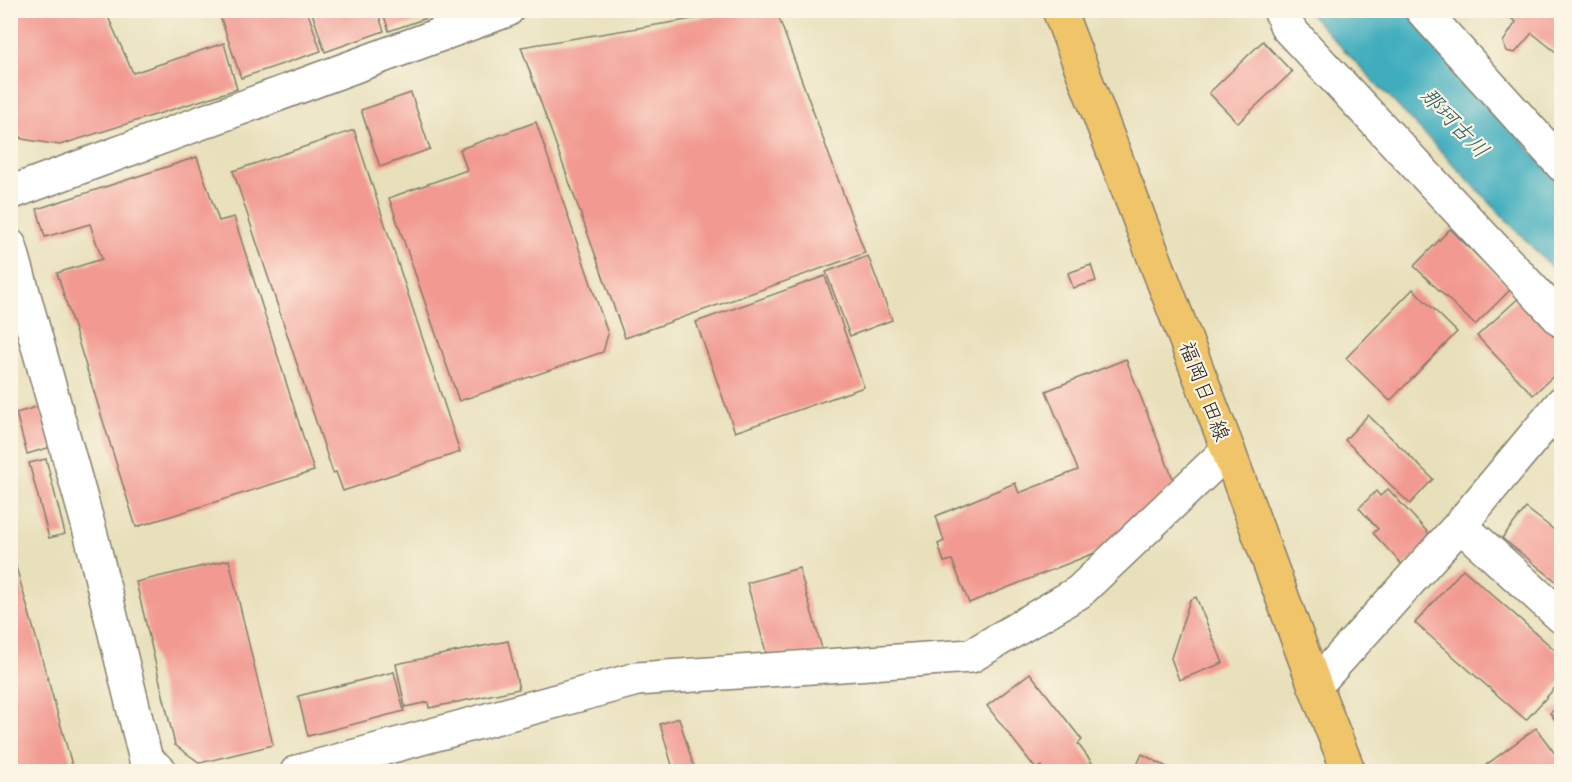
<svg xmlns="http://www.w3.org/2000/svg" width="1572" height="782" font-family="'Patrick Hand','Klee One',sans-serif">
	<rect width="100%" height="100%" fill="#fcf5e5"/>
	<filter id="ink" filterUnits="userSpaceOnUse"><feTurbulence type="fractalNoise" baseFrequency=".0167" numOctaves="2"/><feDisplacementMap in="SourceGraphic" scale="12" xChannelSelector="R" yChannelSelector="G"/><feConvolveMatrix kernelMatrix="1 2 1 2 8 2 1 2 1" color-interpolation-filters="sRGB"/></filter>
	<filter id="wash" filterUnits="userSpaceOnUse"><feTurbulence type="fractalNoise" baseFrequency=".008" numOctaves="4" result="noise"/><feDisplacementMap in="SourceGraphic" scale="24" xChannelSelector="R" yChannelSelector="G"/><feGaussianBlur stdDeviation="1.35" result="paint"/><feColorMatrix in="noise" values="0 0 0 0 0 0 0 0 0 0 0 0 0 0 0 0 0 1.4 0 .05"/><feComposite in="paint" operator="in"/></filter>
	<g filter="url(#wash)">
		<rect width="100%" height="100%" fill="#e8e0bb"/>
		<polygon fill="#40adbe" stroke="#2e646d" stroke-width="1.5" points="1307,11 1406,11 1561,184 1561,277"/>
		<g id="blocks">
			<g fill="#f29a91">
				<polygon points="10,10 105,10 133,73 224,43 237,89 60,145 22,139 10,115"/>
				<polygon points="218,10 307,10 321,51 241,78"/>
				<polygon points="311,10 377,10 384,31 325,52"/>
				<polygon points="382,10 447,10 447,11 389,31"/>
				<polygon points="748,10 776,10 865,253 625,338 521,47"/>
				<polygon points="1500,10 1562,10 1562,57 1532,33 1515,53 1506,51 1503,42 1516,22"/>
				<polygon points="1263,41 1292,72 1238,123 1209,93"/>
				<polygon points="411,93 430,149 380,167 361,110"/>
				<polygon points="536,122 608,334 603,352 459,401 389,198 467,170 460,149"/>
				<polygon points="354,130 460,452 343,491 336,472 333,473 233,171"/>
				<polygon points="197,157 219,221 234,217 314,471 136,527 57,273 102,259 90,224 45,237 37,209"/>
				<polygon points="1450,229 1511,289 1475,325 1414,266"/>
				<polygon points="868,256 892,320 850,336 826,272"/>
				<polygon points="1091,265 1096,281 1073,288 1068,273"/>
				<polygon points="825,276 864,387 735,432 696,322"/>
				<polygon points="1413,289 1457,332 1390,401 1346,358"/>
				<polygon points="1522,295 1562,337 1562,368 1533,395 1477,336"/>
				<polygon points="1126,359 1175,484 1107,548 969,603 952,560 944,562 938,544 944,541 936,516 1015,483 1019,493 1078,470 1046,391"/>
				<polygon points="40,406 51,447 27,454 16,413"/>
				<polygon points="1368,415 1433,479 1410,504 1345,440"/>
				<polygon points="46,459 65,534 49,538 29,463"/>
				<polygon points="1388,489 1434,539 1404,567 1373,533 1378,529 1359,508 1376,491 1380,496"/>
				<polygon points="1526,508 1562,536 1562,586 1502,538"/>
				<polygon points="10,549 11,549 74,772 10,772"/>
				<polygon points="229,560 273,745 200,763 175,745 136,582"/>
				<polygon points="799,568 823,652 767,656 747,583"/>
				<polygon points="1463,569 1562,656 1562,680 1526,720 1415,623"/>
				<polygon points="1196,597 1223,663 1179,680 1171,658 1190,600"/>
				<polygon points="508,641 519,689 429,708 428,702 405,707 396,664"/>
				<polygon points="394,672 404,711 308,736 298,696"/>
				<polygon points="1030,673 1082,740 1078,744 1099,772 1046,772 1042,766 1036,769 987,706"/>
				<polygon points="1562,705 1562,730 1550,713"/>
				<polygon points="679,718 695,771 693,772 674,772 660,724"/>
				<polygon points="1536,728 1562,763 1562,768 1557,772 1490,772 1486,765"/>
				<polygon points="1142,754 1176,772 1134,772"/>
			</g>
		</g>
	</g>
	<g filter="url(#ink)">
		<use href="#blocks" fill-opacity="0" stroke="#827e6c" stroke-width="1.5"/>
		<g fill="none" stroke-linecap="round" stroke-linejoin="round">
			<g stroke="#827e6c" stroke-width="36">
				<g id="minor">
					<polyline points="1280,10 1287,27 1562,321"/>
					<polyline points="1422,10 1562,165"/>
					<polyline points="10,193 507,10"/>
					<polyline points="10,246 91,535 146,760 161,772"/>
					<polyline points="1460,525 1562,617"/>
					<polyline points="1315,686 1460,525 1562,403"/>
					<polyline points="297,772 637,679 971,656 1079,592 1228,450"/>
				</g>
			</g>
			<g stroke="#827e6c" stroke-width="36">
				<polyline id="major" points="1059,10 1228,450 1315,686 1349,772"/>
			</g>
			<use href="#minor" stroke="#fff" stroke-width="33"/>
			<use href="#major" stroke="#f0c469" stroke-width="33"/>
		</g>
	</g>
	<g text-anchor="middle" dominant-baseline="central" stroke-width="4.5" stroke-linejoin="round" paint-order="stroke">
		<g font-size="21" fill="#1c1c1c" stroke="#fcf5e5">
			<text transform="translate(1205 391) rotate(69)">福岡日田線</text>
		</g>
		<g font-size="22" font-style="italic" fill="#2c5d65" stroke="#fcf5e5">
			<text transform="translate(1455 122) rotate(46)">那珂古川</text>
		</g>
	</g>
	<rect width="1572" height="782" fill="none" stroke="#fcf5e5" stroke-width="36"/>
</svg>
